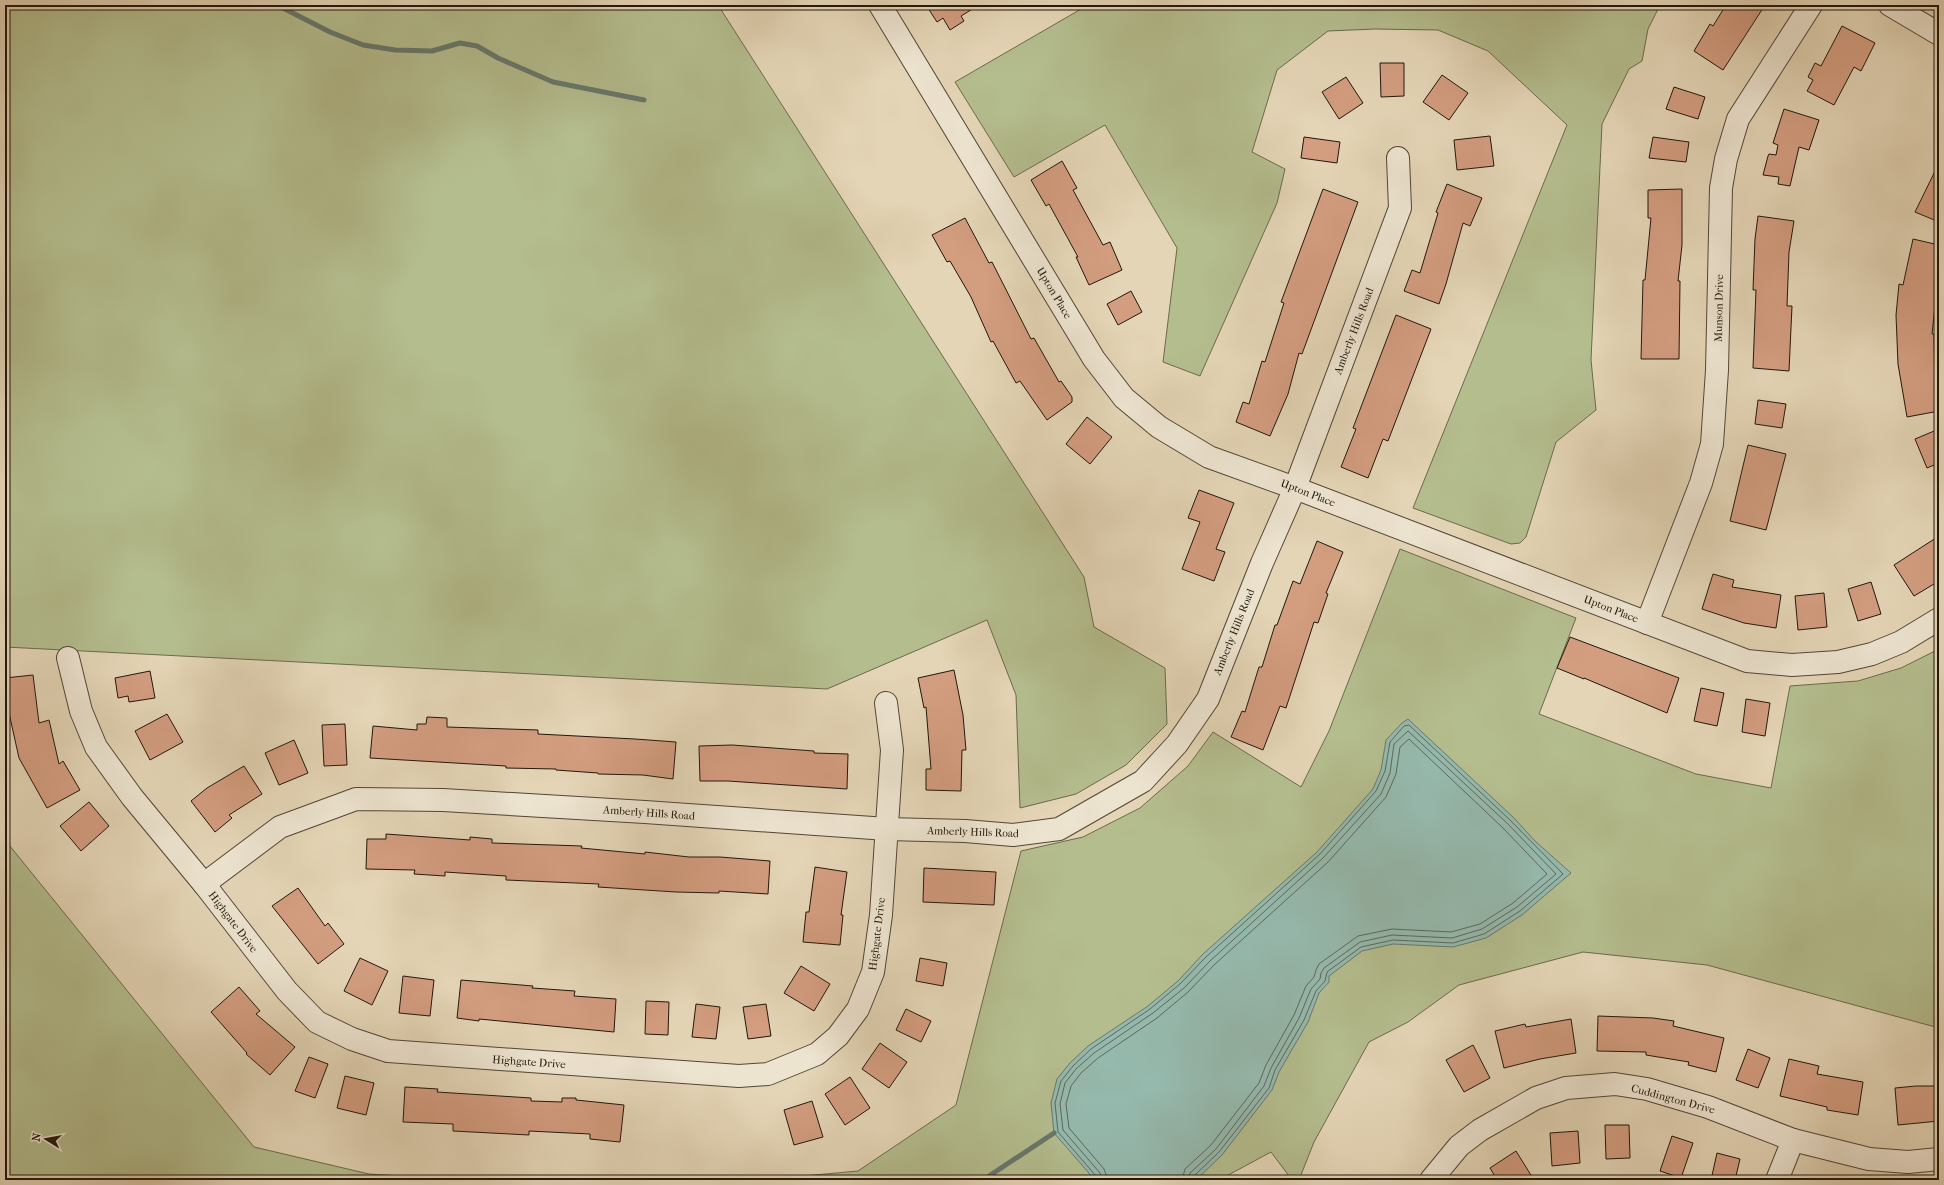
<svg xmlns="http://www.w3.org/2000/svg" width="1944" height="1185" font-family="'IM FELL French Canon',serif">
	<rect width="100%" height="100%" fill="#e4d5b6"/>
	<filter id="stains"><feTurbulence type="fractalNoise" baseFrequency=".005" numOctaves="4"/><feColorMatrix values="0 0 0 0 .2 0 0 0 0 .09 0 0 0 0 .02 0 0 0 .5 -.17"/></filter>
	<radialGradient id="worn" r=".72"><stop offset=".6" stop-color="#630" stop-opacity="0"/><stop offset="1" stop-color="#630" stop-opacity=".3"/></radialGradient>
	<g fill="#b4bd8e" stroke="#6b6a4c">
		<polygon points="5,5 718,5 1084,577 1094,627 1165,668 1167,724 1126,765 1076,794 1020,808 1016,695 987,620 827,689 5,647"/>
		<polygon points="1088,5 1660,5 1648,29 1642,61 1629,69 1602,124 1591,360 1596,410 1556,442 1526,537 1520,543 1511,544 1413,508 1567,125 1488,51 1438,30 1375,29 1328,31 1277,70 1252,152 1285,169 1277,203 1200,376 1163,362 1177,248 1105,125 1014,177 955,82"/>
		<polygon points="1400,549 1576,618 1539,714 1696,774 1771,788 1790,686 1858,681 1901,668 1939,649 1939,1028 1707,965 1583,952 1459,985 1408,1022 1369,1042 1314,1142 1299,1180 1292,1180 1271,1152 1219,1180 759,1180 858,1171 956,1105 1021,851 1083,837 1140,808 1188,766 1213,732 1301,787 1329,731"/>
		<polygon points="5,840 254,1147 369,1174 466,1180 5,1180"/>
	</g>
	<polygon fill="#95b9ad" stroke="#67786c" points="1408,719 1514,818 1535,841 1571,873 1522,915 1486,938 1453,947 1393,944 1362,951 1329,976 1329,982 1319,993 1308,1022 1279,1072 1272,1090 1222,1155 1196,1180 1095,1180 1054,1133 1051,1103 1057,1079 1070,1063 1088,1046 1148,1006 1178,981 1203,954 1317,852 1373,789 1381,770 1386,740 1402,723"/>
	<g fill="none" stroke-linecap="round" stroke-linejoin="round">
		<g stroke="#5c685c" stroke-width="1">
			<polyline points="1097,1180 1096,1176 1058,1132 1055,1103 1061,1081 1073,1066 1091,1049 1150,1009 1180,984 1206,957 1320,854 1376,791 1385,771 1390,742 1404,726 1409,725 1511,821 1563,874 1520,911 1484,934 1453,943 1393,940 1361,947 1327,972 1325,981 1316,991 1304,1020 1275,1070 1269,1088 1219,1152 1194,1176 1193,1180"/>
			<polyline points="1102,1180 1100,1173 1063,1130 1060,1104 1065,1083 1076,1069 1094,1053 1153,1013 1184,988 1210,961 1323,858 1381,794 1390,773 1394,744 1408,731 1508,824 1556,874 1517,907 1482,929 1452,938 1392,935 1360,942 1324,968 1321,973 1320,979 1311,989 1299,1018 1271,1068 1264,1086 1216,1149 1190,1173 1188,1180"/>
			<polyline points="1108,1180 1104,1169 1069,1128 1066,1104 1071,1086 1081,1073 1098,1058 1157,1018 1188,992 1214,965 1328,862 1386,797 1396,774 1400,747 1409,739 1503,828 1547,874 1513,903 1480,924 1451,932 1392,929 1358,936 1319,964 1316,970 1314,977 1306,986 1294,1015 1266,1065 1259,1083 1211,1145 1185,1169 1182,1180"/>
		</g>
		<g stroke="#67786c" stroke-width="5">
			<polyline points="277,5 330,32 363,45 395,50 432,51 460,43 477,46 498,58 553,82 644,100"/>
			<polyline points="983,1180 1054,1133"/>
		</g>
	</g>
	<g fill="#d39d80" stroke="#22170b">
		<polygon points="926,5 979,5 961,16 964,21 950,30 943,18 937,22"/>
		<polygon points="1726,5 1765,5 1723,70 1694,51 1710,24 1713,26"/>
		<polygon points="1842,26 1875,43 1861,71 1854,67 1834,105 1807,91 1813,80 1808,77 1815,63 1821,66"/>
		<polygon points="1380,63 1404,63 1404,96 1381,97"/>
		<polygon points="1442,75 1468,93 1449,120 1423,102"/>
		<polygon points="1346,77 1363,103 1339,119 1322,92"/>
		<polygon points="1674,87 1705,97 1698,119 1666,109"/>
		<polygon points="1784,109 1819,120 1809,150 1799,147 1790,186 1778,184 1779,177 1763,175 1768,156 1769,154 1776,155 1778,145 1773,143"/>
		<polygon points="1490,136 1494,166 1457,170 1454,140"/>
		<polygon points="1304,137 1340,142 1337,163 1301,158"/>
		<polygon points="1653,137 1689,142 1686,162 1649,158"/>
		<polygon points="1062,161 1077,188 1073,190 1103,245 1110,242 1122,270 1089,285 1076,257 1078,257 1049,204 1046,206 1031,180"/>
		<polygon points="1939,163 1939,222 1915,212"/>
		<polygon points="1447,184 1482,198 1470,226 1463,223 1446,284 1439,304 1404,291 1412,270 1420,273 1438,213 1436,212"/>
		<polygon points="1323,189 1358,202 1302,354 1299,353 1288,394 1270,436 1236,422 1243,402 1249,404 1262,361 1265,362 1284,303 1281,302"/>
		<polygon points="1682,189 1682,245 1678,281 1680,281 1679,359 1641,359 1643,280 1645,280 1651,218 1648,218 1648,190"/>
		<polygon points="1758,216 1794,221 1789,252 1787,306 1792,306 1789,371 1753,368 1756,290 1753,290 1755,239"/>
		<polygon points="965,218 989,263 992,262 1031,339 1034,338 1059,382 1061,381 1072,397 1072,402 1047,420 1020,381 1016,383 993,341 991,342 971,297 950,261 947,262 932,235"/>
		<polygon points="1913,239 1939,245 1939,269 1932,334 1934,334 1935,381 1939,380 1939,411 1907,417 1898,364 1896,315 1899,284 1903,285"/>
		<polygon points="1131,291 1142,312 1118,325 1107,304"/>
		<polygon points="1396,315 1431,329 1388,441 1383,439 1368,478 1341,467 1356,429 1353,428"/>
		<polygon points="1758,400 1786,404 1782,428 1755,424"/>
		<polygon points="1087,417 1112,437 1090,464 1066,444"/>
		<polygon points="1939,429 1939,463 1927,468 1915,439"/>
		<polygon points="1748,445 1786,454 1766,530 1730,521"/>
		<polygon points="1199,490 1234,503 1216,549 1225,552 1214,581 1182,569 1200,522 1188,518"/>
		<polygon points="1939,536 1939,581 1914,596 1894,565"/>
		<polygon points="1317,541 1343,552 1326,593 1328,594 1318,623 1314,622 1286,708 1280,706 1263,750 1231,737 1242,711 1245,712 1259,667 1262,667 1275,625 1277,625 1293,581 1300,584"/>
		<polygon points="1713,574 1734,580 1732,587 1781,595 1776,628 1744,623 1702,609"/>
		<polygon points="1871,582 1881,614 1858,621 1848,589"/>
		<polygon points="1824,593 1827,627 1798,630 1795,596"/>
		<polygon points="1570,637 1679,678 1667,713 1584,678 1584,679 1557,668"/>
		<polygon points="954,670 963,715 966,750 962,750 961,791 926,790 926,769 931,769 926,707 924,708 918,678"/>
		<polygon points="150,671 155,698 129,702 128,696 118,698 115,678"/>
		<polygon points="33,675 39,723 49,720 59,764 63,761 80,790 47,808 19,758 9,713 5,713 5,678"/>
		<polygon points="1701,688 1724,693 1717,726 1694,721"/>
		<polygon points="1746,699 1770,703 1765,736 1742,732"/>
		<polygon points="167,714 183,742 150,760 135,731"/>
		<polygon points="427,717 447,718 447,727 538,730 538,734 635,739 676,742 673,779 643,775 598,774 598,773 556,770 556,769 506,768 506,766 370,758 373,726 417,730 417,724 426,724"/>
		<polygon points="345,724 347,765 324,766 322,725"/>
		<polygon points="294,740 308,773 279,785 265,753"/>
		<polygon points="732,745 814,751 814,753 848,754 847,789 728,781 700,781 699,746"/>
		<polygon points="244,766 262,794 229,815 232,818 215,832 191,801 207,788"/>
		<polygon points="89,802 109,826 81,851 60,826"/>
		<polygon points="386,834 470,840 470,837 492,839 492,843 582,846 581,848 645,854 645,852 689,857 720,857 770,861 768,894 719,891 719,893 676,892 598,887 599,884 506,880 506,876 445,872 445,876 414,874 415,870 366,869 367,839 386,839"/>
		<polygon points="815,867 847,872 841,915 843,915 840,945 803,942 806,912 809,912"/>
		<polygon points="924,868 996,872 994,905 923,902"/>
		<polygon points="298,888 325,926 328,923 344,944 318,964 272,906"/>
		<polygon points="360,958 388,971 372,1005 344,991"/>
		<polygon points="920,958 947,963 943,986 916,981"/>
		<polygon points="801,966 830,984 814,1011 784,993"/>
		<polygon points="403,976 434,980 430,1016 399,1013"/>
		<polygon points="461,980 533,986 532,988 575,991 574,996 616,999 614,1032 479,1019 479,1021 457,1018"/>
		<polygon points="239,987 260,1011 256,1014 295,1047 270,1075 246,1054 247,1053 211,1012"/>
		<polygon points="646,1001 669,1002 668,1035 645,1034"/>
		<polygon points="696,1004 720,1007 716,1039 692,1037"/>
		<polygon points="766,1004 771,1036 748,1039 743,1007"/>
		<polygon points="906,1009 931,1021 921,1042 896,1030"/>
		<polygon points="1598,1016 1653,1018 1674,1021 1673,1026 1724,1038 1716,1072 1688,1065 1689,1062 1646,1055 1646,1052 1597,1051"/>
		<polygon points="1571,1019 1576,1053 1540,1059 1504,1068 1495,1031 1525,1024 1526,1027"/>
		<polygon points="880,1043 907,1062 889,1088 862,1069"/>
		<polygon points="1473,1045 1490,1078 1464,1092 1446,1060"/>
		<polygon points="1748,1049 1770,1058 1758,1088 1736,1080"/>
		<polygon points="309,1057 328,1064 315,1098 295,1091"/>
		<polygon points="1789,1059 1819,1066 1817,1074 1863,1082 1858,1115 1827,1110 1827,1107 1780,1096"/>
		<polygon points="345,1076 374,1083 366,1115 337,1108"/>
		<polygon points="850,1077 870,1108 845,1125 825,1094"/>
		<polygon points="1916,1086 1939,1086 1939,1121 1898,1125 1895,1088"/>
		<polygon points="405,1087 438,1089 437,1092 531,1098 531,1101 562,1102 562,1098 576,1098 576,1100 624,1105 620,1142 590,1139 590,1134 529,1131 529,1135 453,1131 453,1124 403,1122"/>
		<polygon points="812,1101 823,1137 794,1145 784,1110"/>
		<polygon points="1605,1125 1629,1125 1630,1158 1606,1159"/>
		<polygon points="1578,1131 1580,1163 1552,1166 1550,1133"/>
		<polygon points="1672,1136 1693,1143 1681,1178 1660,1171"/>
		<polygon points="1516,1151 1534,1180 1497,1180 1490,1168"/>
		<polygon points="1717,1153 1740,1159 1735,1180 1711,1180"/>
	</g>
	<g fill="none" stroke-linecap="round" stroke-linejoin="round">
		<g stroke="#524636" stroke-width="24">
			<g id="minor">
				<polyline points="880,5 1094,359 1124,398 1159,427 1209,457 1295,488 1747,661 1792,665 1838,662 1872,654 1901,642 1939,619"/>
				<polyline points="1890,5 1939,34"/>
				<polyline points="1647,623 1701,483 1712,444 1717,370 1721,188 1726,159 1738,119 1811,5"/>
				<polyline points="68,658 81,711 96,747 132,797 204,884 287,991 317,1022 352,1039 388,1051 739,1076 768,1074 817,1054 838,1036 858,1009 873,972 881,915 892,750 886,703"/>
				<polyline points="204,884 280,827 356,799 443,800 645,812 887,829 965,831 1013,835 1059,829 1143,781 1177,744 1208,699 1262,563 1295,488 1400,208 1398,158"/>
				<polyline points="1431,1180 1459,1146 1480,1130 1536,1098 1566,1088 1615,1084 1647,1089 1708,1107 1793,1140 1869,1159 1908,1162 1939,1159"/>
				<polyline points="1777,1180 1793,1140"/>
			</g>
		</g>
		<use href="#minor" stroke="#ede4d0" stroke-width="22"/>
	</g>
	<g text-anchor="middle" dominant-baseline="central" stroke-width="4" stroke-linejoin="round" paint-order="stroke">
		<g font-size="11" fill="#22170b" stroke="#ede4d0">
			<text transform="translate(1054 293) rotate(59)">Upton Place</text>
			<text transform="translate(1719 308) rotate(-89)">Munson Drive</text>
			<text transform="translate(1354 331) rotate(-69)">Amberly Hills Road</text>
			<text transform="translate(1308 493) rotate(21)">Upton Place</text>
			<text transform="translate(1611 609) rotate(21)">Upton Place</text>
			<text transform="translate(1234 632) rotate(-68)">Amberly Hills Road</text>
			<text transform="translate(649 813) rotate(4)">Amberly Hills Road</text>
			<text transform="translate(973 832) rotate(2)">Amberly Hills Road</text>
			<text transform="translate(233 922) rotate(53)">Highgate Drive</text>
			<text transform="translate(877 934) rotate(-83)">Highgate Drive</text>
			<text transform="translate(529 1062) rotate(4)">Highgate Drive</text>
			<text transform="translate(1673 1099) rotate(15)">Cuddington Drive</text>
		</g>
	</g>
	<rect width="1944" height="1185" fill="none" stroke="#e4d5b6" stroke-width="20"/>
	<rect x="6" y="6" width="1932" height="1173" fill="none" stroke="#22170b" stroke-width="2"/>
	<rect x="10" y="10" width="1924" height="1165" fill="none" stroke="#22170b"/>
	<g transform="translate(46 1139) rotate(281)" stroke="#ede4d0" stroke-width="3" paint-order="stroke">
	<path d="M0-3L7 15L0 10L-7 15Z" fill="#22170b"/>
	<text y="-6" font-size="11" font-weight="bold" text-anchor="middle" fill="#22170b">N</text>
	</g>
	<rect width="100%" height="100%" filter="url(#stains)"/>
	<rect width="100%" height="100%" fill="url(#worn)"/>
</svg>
